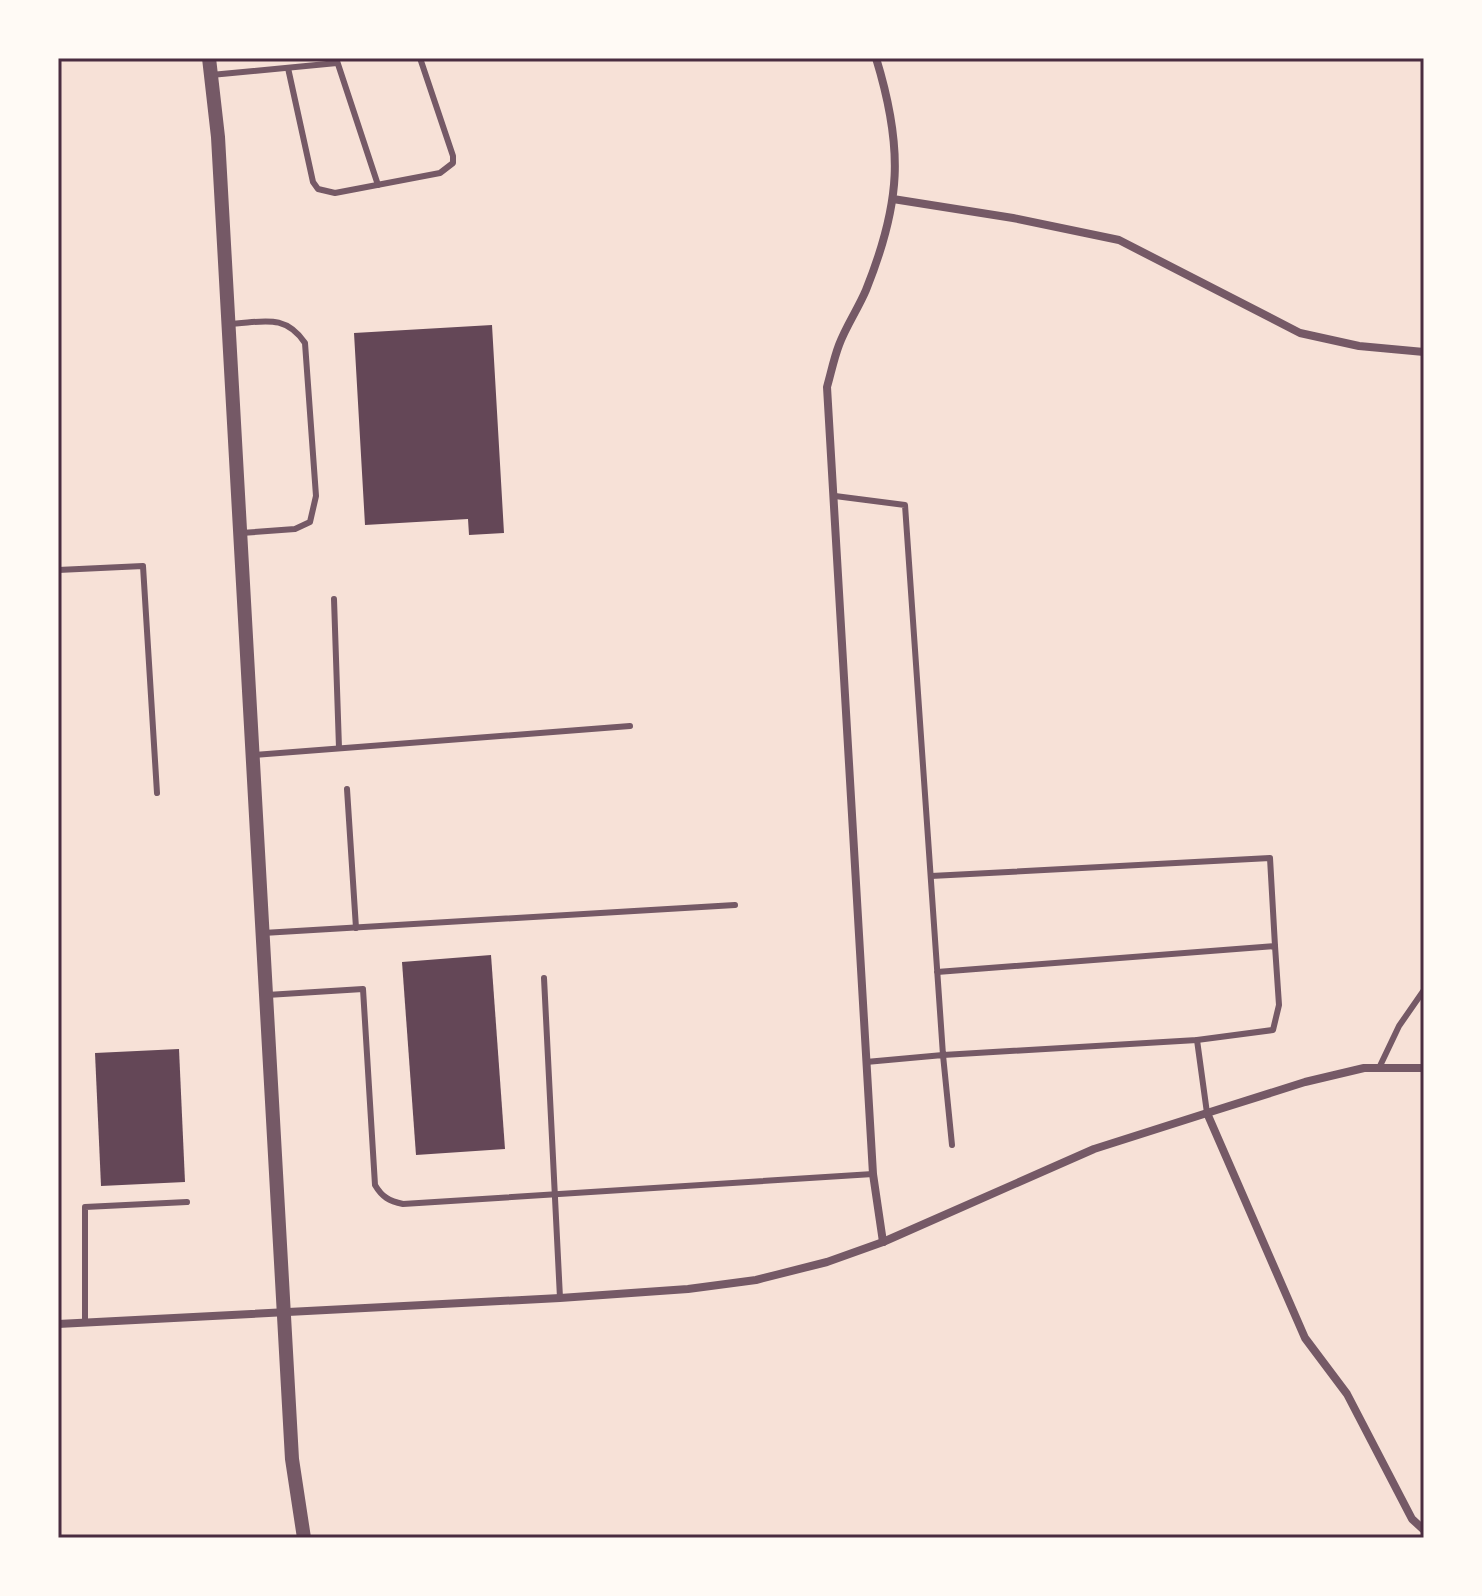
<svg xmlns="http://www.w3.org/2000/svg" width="1482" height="1596" font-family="'Asap Condensed',sans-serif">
	<rect width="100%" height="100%" fill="#f7e1d7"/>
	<g fill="#644757">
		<polygon points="492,325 504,533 469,535 468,519 365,525 354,333"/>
		<polygon points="491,955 505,1149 416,1155 402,962"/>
		<polygon points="179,1049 185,1182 101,1186 95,1053"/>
	</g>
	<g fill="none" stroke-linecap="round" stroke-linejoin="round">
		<g stroke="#755966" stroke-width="6">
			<polyline points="336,58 378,185"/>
			<polyline points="288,68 313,182 318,189 335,193 440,173 453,163 453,156 420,58"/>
			<polyline points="211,75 337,63"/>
			<path d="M228,324C261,323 284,312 305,343L316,496L310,522L295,529L241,533"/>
			<polyline points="835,496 905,505 943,1055 1197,1040 1273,1030 1279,1005 1275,946 937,972"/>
			<polyline points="58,570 143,566 157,793"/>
			<polyline points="334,599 339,748"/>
			<polyline points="253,755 630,726"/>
			<polyline points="347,789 356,928"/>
			<polyline points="931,876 1270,858 1275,946"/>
			<polyline points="263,933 735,905"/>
			<polyline points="544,978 560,1298"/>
			<path d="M267,995L363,989L375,1185C382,1197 389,1201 403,1204L873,1174"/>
			<polyline points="1197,1040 1207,1113"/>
			<polyline points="866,1062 943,1055 952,1145"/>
			<polyline points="1379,1068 1399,1026 1424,990"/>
			<polyline points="85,1323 85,1207 187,1202"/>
		</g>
		<g stroke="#755966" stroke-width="8">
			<path d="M876,58C904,149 901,203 866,290C858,309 846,326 839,345C834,358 831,373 827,387L873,1174L883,1242"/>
			<polyline points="893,199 1013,218 1119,240 1300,333 1359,346 1424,352"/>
			<polyline points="1207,1113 1305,1338 1347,1394 1412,1519 1424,1530"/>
			<polyline points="58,1324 560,1298 688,1289 756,1280 827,1262 883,1242 1094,1149 1207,1113 1305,1082 1364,1068 1424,1068"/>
		</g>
		<polyline stroke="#755966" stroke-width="14" points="209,58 218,137 292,1459 304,1538"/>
	</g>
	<rect width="1482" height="1596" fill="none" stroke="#fffaf5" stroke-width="120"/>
	<rect x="60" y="60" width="1362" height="1476" fill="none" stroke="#4a2c40" stroke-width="3"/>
</svg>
